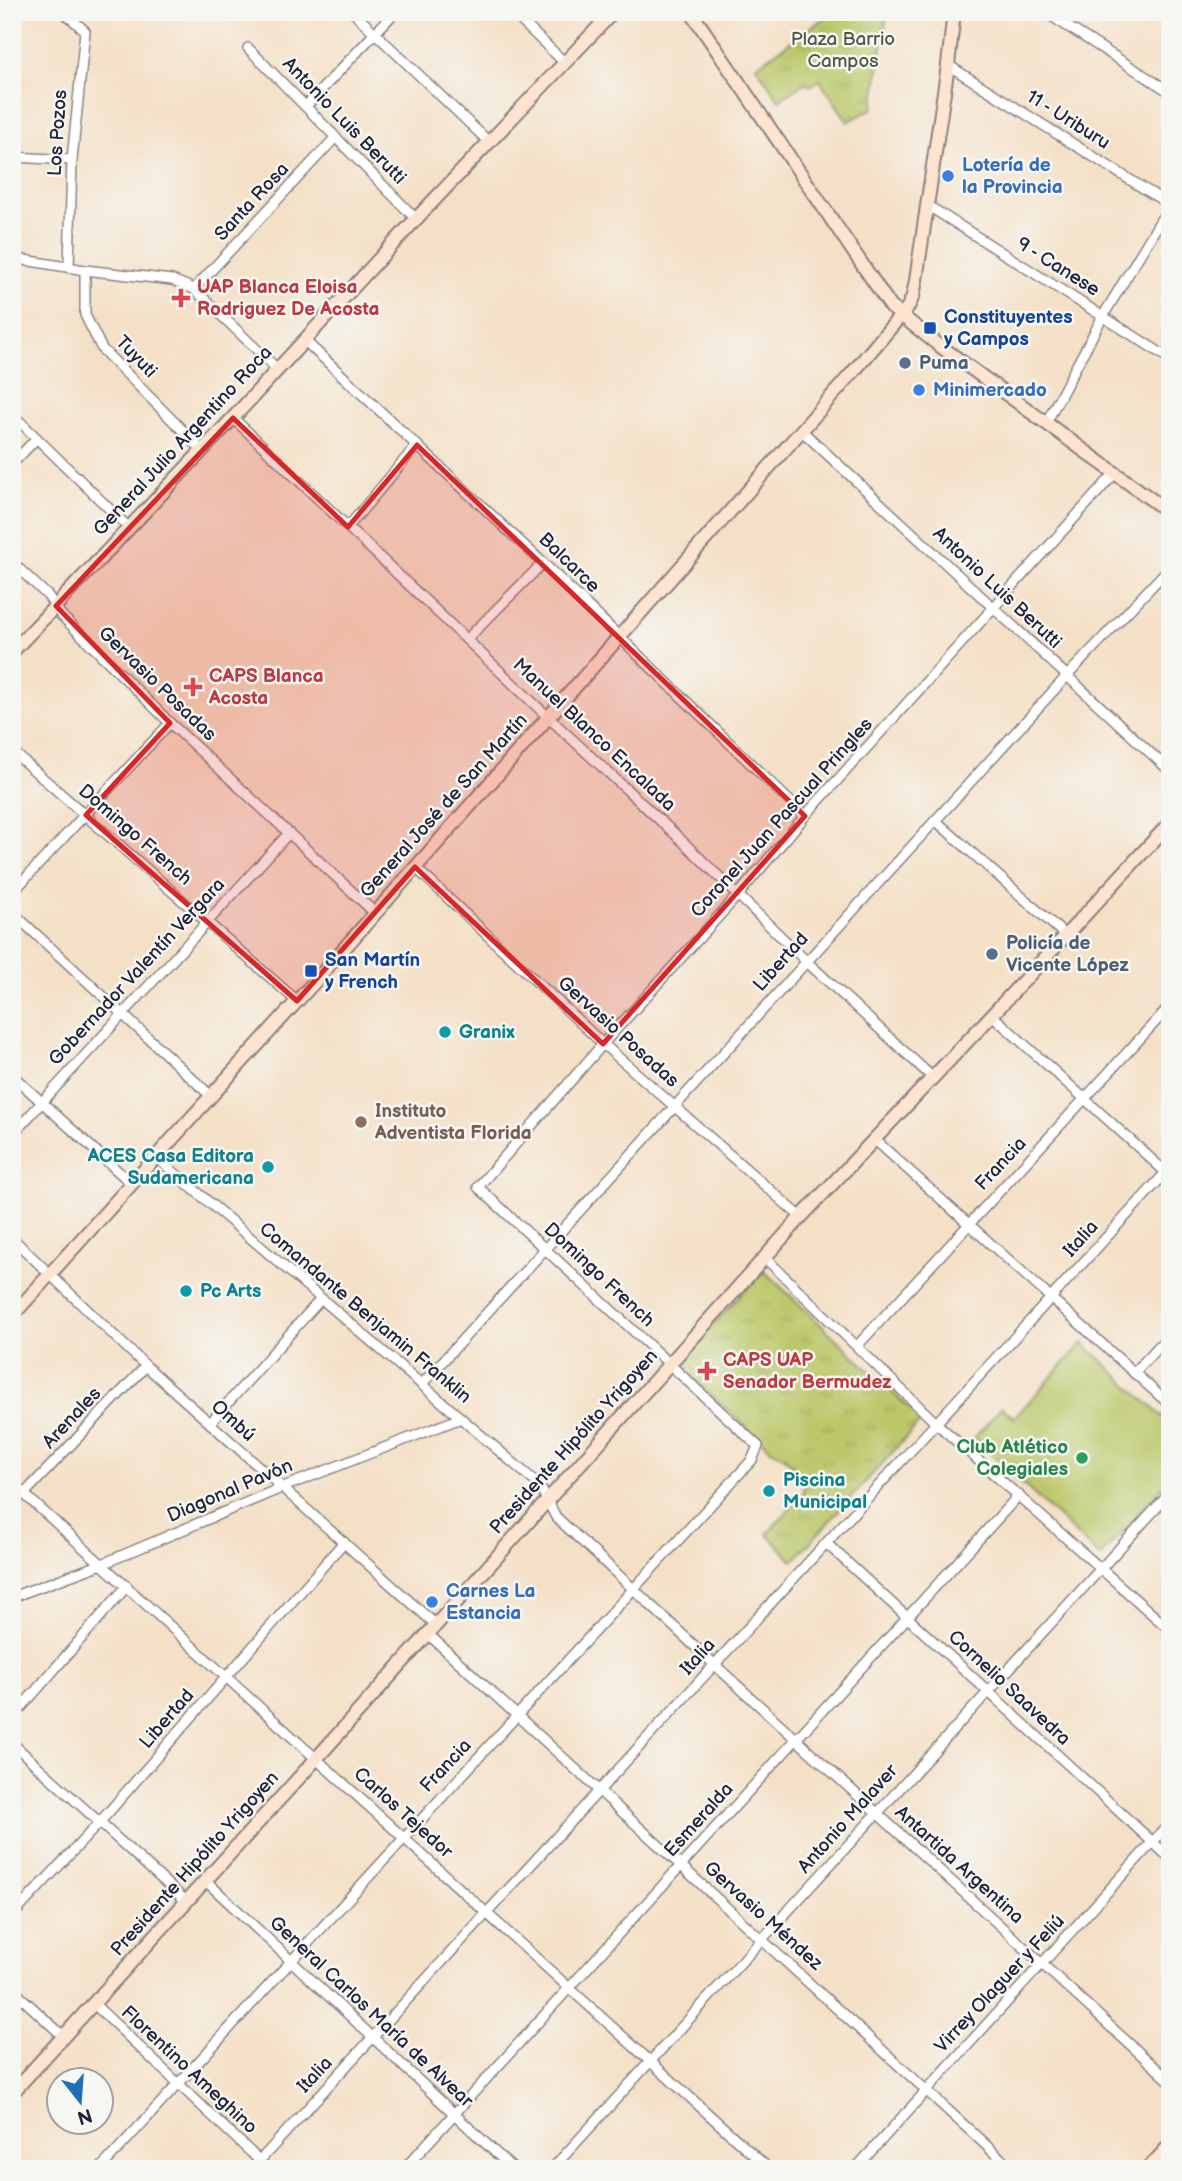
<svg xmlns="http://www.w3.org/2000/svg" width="1182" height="2181" font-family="'Balsamiq Sans',sans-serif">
	<defs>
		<pattern id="park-tufts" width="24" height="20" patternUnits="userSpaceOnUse" patternTransform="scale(1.75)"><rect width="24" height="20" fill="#bbc769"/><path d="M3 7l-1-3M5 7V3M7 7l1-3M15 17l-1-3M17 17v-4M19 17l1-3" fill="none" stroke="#a0ab5c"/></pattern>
	</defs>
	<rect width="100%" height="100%" fill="#f6f6f2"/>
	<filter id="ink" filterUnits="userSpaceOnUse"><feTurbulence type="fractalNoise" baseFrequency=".0143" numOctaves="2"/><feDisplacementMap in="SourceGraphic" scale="14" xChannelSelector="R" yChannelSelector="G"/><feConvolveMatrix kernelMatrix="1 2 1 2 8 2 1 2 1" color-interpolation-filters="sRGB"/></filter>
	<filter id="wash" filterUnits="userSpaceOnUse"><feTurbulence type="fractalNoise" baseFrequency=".00686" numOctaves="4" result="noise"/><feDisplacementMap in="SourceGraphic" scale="28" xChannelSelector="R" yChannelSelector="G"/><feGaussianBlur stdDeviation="1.57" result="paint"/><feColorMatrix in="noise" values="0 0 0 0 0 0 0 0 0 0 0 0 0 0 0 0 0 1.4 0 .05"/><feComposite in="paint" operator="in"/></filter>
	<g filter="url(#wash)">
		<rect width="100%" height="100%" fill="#f4e0c6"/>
		<g fill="url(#park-tufts)" stroke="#6e7452" stroke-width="2">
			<polygon points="833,12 887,12 873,108 848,122 820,80 810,86 806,82 779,100 756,66"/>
			<polygon points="763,1270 922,1420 793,1561 767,1534 803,1494 805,1479 784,1456 771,1450 677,1364"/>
		</g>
		<polygon fill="#bbc769" stroke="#6e7452" stroke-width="2" points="1083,1343 1170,1424 1170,1478 1100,1557 974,1438 1002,1407 1014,1418"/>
	</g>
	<g filter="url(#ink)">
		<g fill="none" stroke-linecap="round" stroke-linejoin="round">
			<g stroke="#8b8180" stroke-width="12">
				<g id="street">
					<polyline points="64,12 85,31 72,160 69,267"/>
					<polyline points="353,12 490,143"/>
					<polyline points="512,12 565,63"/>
					<polyline points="1045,12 1170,92"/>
					<polyline points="248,48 416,219"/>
					<polyline points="948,65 1170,205"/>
					<polyline points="306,106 395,12"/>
					<polyline points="12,157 72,160"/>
					<polyline points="927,205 1170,359"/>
					<polyline points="12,258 85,270 172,280 194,289 277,369"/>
					<polyline points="85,270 85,315 102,349 202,450"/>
					<polyline points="194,289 335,138"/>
					<polyline points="304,340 543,563 805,816"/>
					<polyline points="12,414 129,528"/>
					<polyline points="233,418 548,717 677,836 806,961 932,1077"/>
					<polyline points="1046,423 1103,316 1162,218 1170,211"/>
					<polyline points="801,430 1170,771"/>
					<polyline points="12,464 36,439"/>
					<polyline points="348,527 417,445"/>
					<polyline points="12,562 48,596 61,615 170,723 375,913"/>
					<polyline points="467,639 543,563"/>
					<polyline points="12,751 297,1001"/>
					<polyline points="935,820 1065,935"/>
					<polyline points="415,867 603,1044 801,1217"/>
					<polyline points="12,893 170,723"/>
					<polyline points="12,912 211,1096"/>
					<polyline points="992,1015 1170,1176"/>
					<polyline points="12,1075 132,1184"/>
					<polyline points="12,1135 289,833"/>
					<polyline points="874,1139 1170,1405"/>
					<polyline points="156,1157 539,1485 556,1517 715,1665 1170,2081"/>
					<polyline points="12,1238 146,1366 435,1624"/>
					<polyline points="765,1258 936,1423 1170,1630"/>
					<polyline points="857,1346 1170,1006"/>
					<polyline points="1134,1373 1170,1334"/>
					<polyline points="422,1384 1066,677 1170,567"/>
					<polyline points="210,1423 320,1300"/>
					<polyline points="12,1483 769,2169"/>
					<polyline points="24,1494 146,1366"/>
					<polyline points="826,1543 1170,1858"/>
					<polyline points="12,1597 102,1564 281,1488 461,1418"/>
					<polyline points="427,1633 1012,2169"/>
					<polyline points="12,1718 127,1586"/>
					<polyline points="12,1743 187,1902"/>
					<polyline points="206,1881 513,2169"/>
					<polyline points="12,1916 100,1822 344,1542"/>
					<polyline points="12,1989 63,2036"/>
					<polyline points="94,2004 260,2161"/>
					<polyline points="100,2169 752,1460 758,1446 478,1187 603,1044 738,895 805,816 1115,473"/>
					<polyline points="252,2169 1170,1168"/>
					<polyline points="404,2169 1019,1495"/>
					<polyline points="552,2169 1170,1493"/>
					<polyline points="855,2169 1170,1823"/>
				</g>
			</g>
			<g stroke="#8b8180" stroke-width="16">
				<g id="secondary">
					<polyline points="691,12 891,307 936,343 1170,513"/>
					<polyline points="12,652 233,418 416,219 613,12"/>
					<polyline points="12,1316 318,978 854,371 908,307 913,296 916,280 948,65 954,12"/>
					<polyline points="12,2093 316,1759 801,1217 992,1015 1170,823"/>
					<polyline points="1148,2169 1170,2145"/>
				</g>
			</g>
			<use href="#street" stroke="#fff" stroke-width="9"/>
			<use href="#secondary" stroke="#fde4d0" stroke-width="12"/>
		</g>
	</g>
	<path fill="#d62828" fill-opacity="0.2" stroke="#d62828" stroke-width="5" stroke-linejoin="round" d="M233,418L348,527L417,445L805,816L603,1044L415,867L297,1001L86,815L170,723L56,606Z"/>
	<g fill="#3f7fe0" stroke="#f6f6f2" stroke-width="2.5">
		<circle cx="948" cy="176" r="7"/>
		<circle cx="919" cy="390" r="7"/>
		<circle cx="432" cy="1602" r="7"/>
	</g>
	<g fill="#e0444e" stroke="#f6f6f2" stroke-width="2.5">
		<path d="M177.5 287.5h7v7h7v7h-7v7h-7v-7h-7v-7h7z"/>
		<path d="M189.5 676.5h7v7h7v7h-7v7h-7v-7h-7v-7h7z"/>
		<path d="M703.5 1360.5h7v7h7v7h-7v7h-7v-7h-7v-7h7z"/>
	</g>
	<g fill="#1a4fb4" stroke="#f6f6f2" stroke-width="2.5">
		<rect x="923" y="321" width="14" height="14" rx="3.5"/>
		<rect x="304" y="964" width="14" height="14" rx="3.5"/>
	</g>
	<g fill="#5c6f8a" stroke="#f6f6f2" stroke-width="2.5">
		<circle cx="905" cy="363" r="7"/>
		<circle cx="992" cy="954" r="7"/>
	</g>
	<g fill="#0f9aa8" stroke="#f6f6f2" stroke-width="2.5">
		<circle cx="445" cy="1032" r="7"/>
		<circle cx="268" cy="1167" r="7"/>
		<circle cx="186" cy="1291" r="7"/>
		<circle cx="769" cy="1491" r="7"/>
	</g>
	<circle fill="#8d6e63" stroke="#f6f6f2" stroke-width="2.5" cx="361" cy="1122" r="7"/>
	<circle fill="#2e9e5b" stroke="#f6f6f2" stroke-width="2.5" cx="1082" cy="1458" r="7"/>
	<g text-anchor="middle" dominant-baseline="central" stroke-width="5" stroke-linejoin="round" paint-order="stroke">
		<g font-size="19" fill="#505449" stroke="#f6f6f2">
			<text x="843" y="39">Plaza Barrio<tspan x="843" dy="22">Campos</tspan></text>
		</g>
		<g font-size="19" fill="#22223b" stroke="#f6f6f2">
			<text transform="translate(1068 120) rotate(32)">11 - Uriburu</text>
			<text transform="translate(344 121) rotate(46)">Antonio Luis Berutti</text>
			<text transform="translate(58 133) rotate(-86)">Los Pozos</text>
			<text transform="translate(252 202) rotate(-47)">Santa Rosa</text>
			<text transform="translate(1058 267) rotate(32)">9 - Canese</text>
			<text transform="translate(136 357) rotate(46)">Tuyuti</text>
			<text transform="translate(183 441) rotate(-47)">General Julio Argentino Roca</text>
			<text transform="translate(569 563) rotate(44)">Balcarce</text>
			<text transform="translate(997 588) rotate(43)">Antonio Luis Berutti</text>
			<text transform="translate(157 684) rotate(44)">Gervasio Posadas</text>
			<text transform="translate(594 735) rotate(43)">Manuel Blanco Encalada</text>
			<text transform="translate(444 806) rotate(-48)">General José de San Martín</text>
			<text transform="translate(782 818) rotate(-48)">Coronel Juan Pascual Pringles</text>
			<text transform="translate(135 835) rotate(41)">Domingo French</text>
			<text transform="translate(781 962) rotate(-48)">Libertad</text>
			<text transform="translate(137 972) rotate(-47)">Gobernador Valentín Vergara</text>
			<text transform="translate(618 1032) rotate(42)">Gervasio Posadas</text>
			<text transform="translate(1001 1164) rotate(-47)">Francia</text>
			<text transform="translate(1081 1239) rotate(-48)">Italia</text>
			<text transform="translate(599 1275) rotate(43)">Domingo French</text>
			<text transform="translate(365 1313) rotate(40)">Comandante Benjamin Franklin</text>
			<text transform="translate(72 1418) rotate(-47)">Arenales</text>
			<text transform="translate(233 1421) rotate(42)">Ombú</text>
			<text transform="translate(574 1442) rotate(-48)">Presidente Hipólito Yrigoyen</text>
			<text transform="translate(230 1491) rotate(-23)">Diagonal Pavón</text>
			<text transform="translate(698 1657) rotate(-48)">Italia</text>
			<text transform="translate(1009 1688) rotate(43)">Cornelio Saavedra</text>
			<text transform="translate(167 1719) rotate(-49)">Libertad</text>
			<text transform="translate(446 1766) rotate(-47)">Francia</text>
			<text transform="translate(403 1813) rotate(42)">Carlos Tejedor</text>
			<text transform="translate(848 1819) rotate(-48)">Antonio Malaver</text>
			<text transform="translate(699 1820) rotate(-48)">Esmeralda</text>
			<text transform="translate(195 1864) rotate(-48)">Presidente Hipólito Yrigoyen</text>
			<text transform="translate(959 1865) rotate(42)">Antartida Argentina</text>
			<text transform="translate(763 1916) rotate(42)">Gervasio Méndez</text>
			<text transform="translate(1000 1984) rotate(-47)">Virrey Olaguer y Feliú</text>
			<text transform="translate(371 2012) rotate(43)">General Carlos María de Alvear</text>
			<text transform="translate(189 2070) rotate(43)">Florentino Ameghino</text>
			<text transform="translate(315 2075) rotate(-47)">Italia</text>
		</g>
		<g font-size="19" font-weight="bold" fill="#366cbe" stroke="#f6f6f2" text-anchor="start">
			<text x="962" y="165">Lotería de<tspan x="962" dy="22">la Provincia</tspan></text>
			<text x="933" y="390">Minimercado</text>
			<text x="446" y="1591">Carnes La<tspan x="446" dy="22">Estancia</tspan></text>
		</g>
		<g font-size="19" font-weight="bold" fill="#be3a42" stroke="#f6f6f2" text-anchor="start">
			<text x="197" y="287">UAP Blanca Eloisa<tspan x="197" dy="22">Rodriguez De Acosta</tspan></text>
			<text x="209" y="676">CAPS Blanca<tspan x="209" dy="22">Acosta</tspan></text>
			<text x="723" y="1360">CAPS UAP<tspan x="723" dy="22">Senador Bermudez</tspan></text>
		</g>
		<g font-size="19" font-weight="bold" fill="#164399" stroke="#f6f6f2" text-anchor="start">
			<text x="944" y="317">Constituyentes<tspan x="944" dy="22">y Campos</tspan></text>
			<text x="325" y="960">San Martín<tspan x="325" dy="22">y French</tspan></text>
		</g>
		<g font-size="19" font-weight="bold" fill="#4e5e75" stroke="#f6f6f2" text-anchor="start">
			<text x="919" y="363">Puma</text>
			<text x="1006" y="943">Policía de<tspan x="1006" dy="22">Vicente López</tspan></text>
		</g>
		<g font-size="19" font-weight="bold" fill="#0d838f" stroke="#f6f6f2" text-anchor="start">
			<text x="459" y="1032">Granix</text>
			<text x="254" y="1156" text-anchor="end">ACES Casa Editora<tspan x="254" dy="22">Sudamericana</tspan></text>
			<text x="200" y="1291">Pc Arts</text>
			<text x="783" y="1480">Piscina<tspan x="783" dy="22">Municipal</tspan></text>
		</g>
		<g font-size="19" font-weight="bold" fill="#785e54" stroke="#f6f6f2" text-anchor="start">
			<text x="375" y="1111">Instituto<tspan x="375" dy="22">Adventista Florida</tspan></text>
		</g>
		<g font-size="19" font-weight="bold" fill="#27864d" stroke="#f6f6f2" text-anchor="end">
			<text x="1068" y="1447">Club Atlético<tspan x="1068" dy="22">Colegiales</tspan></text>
		</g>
	</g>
	<rect width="1182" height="2181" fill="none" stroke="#f6f6f2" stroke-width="42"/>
	<g transform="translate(80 2101) rotate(163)"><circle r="33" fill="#f6f6f2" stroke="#a1a1a9" stroke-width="2"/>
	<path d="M0-5L12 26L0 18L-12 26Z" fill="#1f6fb2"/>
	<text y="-10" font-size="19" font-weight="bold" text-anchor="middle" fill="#22223b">N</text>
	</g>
</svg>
